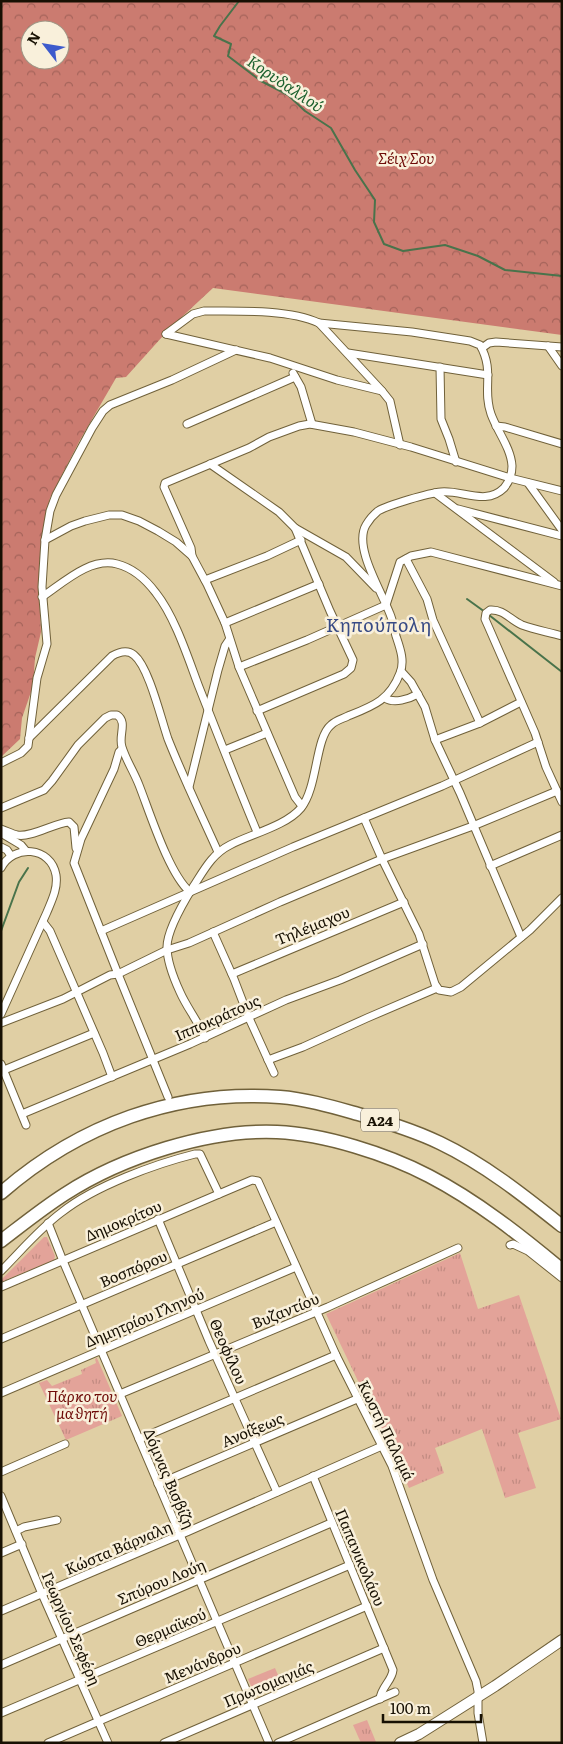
<svg xmlns="http://www.w3.org/2000/svg" width="563" height="1744" font-family="Literata,serif">
	<defs>
		<pattern id="grass-tufts" width="24" height="20" patternUnits="userSpaceOnUse" patternTransform="scale(1.25)"><rect width="24" height="20" fill="#e3a399"/><path d="M3 7l-1-3M5 7V3M7 7l1-3M15 17l-1-3M17 17v-4M19 17l1-3" fill="none" stroke="#c28b82"/></pattern>
		<pattern id="forest-crowns" width="20" height="18" patternUnits="userSpaceOnUse" patternTransform="scale(1.25)"><rect width="20" height="18" fill="#cb7b70"/><path d="M2 6a3 3 0 1 1 6 0M12 15a3 3 0 1 1 6 0" fill="none" stroke="#a4635a"/></pattern>
	</defs>
	<rect width="100%" height="100%" fill="#e0cfa4"/>
	<g fill="url(#grass-tufts)">
		<polygon points="44,1237 47,1237 55,1256 54,1260 1,1282 1,1280"/>
		<polygon points="460,1253 478,1309 519,1295 561,1419 518,1433 536,1488 505,1498 482,1429 435,1448 444,1473 409,1488 326,1314"/>
		<polygon points="97,1358 122,1416 66,1440 39,1383 47,1380 52,1386 82,1374 81,1370 96,1363 95,1359"/>
		<polygon points="367,1720 376,1742 361,1743 353,1725"/>
	</g>
	<path fill="url(#forest-crowns)" fill-rule="evenodd" d="M1,1H562V335L213,288L171,327L126,377L116,378L80,440L50,498L41,543L39,591L41,632L35,658L33,686L22,718L20,739L1,757ZM30,30H60V60H30Z"/>
	<polygon fill="#e3a399" points="275,1668 281,1682 254,1693 248,1679"/>
	<g fill="none" stroke-linecap="round" stroke-linejoin="round">
		<g stroke="#49734b" stroke-width="2">
			<polyline points="239,1 220,26 214,36 231,44 228,56 261,81 288,95 305,111 331,128 355,170 375,200 374,222 384,244 403,251 445,245 478,256 505,270 562,276"/>
			<polyline points="467,599 485,612"/>
			<polyline points="489,615 562,672"/>
			<polyline points="1,931 19,882 28,868"/>
		</g>
		<g stroke="#70613a" stroke-width="9">
			<g id="street">
				<polyline points="166,334 270,358 337,380 382,391 390,401 400,445"/>
				<path d="M166,334L193,314L204,311C237,311 289,309 319,323L382,391"/>
				<polyline points="548,346 562,366"/>
				<polyline points="482,348 489,343 496,342 562,347"/>
				<polyline points="348,353 488,375"/>
				<polyline points="440,367 441,419 449,439 456,462"/>
				<polyline points="293,373 301,387 312,424"/>
				<polyline points="187,424 295,377"/>
				<polyline points="496,426 505,427 562,444"/>
				<polyline points="210,464 279,512 295,528 330,611 353,660 351,668 344,674 257,711"/>
				<polyline points="528,483 562,530"/>
				<polyline points="435,493 554,582"/>
				<polyline points="458,509 562,536"/>
				<polyline points="295,528 346,557 376,588"/>
				<polyline points="45,540 71,526 85,521 109,515 122,515 139,521 158,531 176,542 192,556 207,584 225,623 239,667 295,797 302,806"/>
				<polyline points="192,556 191,548 164,487 165,483 249,448 269,437 299,426 310,424 354,432 411,447 510,478 562,491"/>
				<polyline points="406,559 427,599 433,620 480,723"/>
				<polyline points="205,580 267,556 301,540"/>
				<path d="M42,597C63,583 90,557 117,564C133,568 147,581 156,593C175,617 188,658 199,687C218,735 237,784 257,832"/>
				<polyline points="225,623 319,584"/>
				<path d="M562,636C549,632 535,630 522,625C510,620 504,609 490,610L486,613L485,619L489,628L535,733L546,767L562,802"/>
				<polyline points="239,667 307,640 386,605 400,562 411,556 431,552 562,586"/>
				<polyline points="401,671 411,682 425,707 435,740 460,793 521,937"/>
				<path d="M385,698C394,704 409,699 418,694"/>
				<path d="M29,738L112,656C119,652 127,649 134,655C149,667 161,719 168,739C183,777 201,814 218,852"/>
				<polyline points="435,740 480,723 521,702"/>
				<polyline points="122,749 119,752 114,769 81,839 74,863 118,974 168,1097"/>
				<polyline points="225,750 267,733"/>
				<polyline points="1,763 21,753 28,746 37,678 47,644 42,587 45,540 50,511 56,495 92,428 103,411 110,405 172,380 236,350"/>
				<polyline points="189,787 218,670 225,646 229,640"/>
				<path d="M1,808L44,790L52,781L78,745L105,718L111,715H117C128,722 118,736 122,747C126,760 134,772 139,785C150,813 169,874 190,892"/>
				<polyline points="364,818 382,859 419,934 435,984 439,990 451,992 461,987 530,930 562,898"/>
				<path d="M1,829C7,831 12,834 17,835C31,838 54,823 69,822L74,827L76,848"/>
				<polyline points="1,833 21,845 26,851"/>
				<polyline points="1,847 7,850 11,856"/>
				<polyline points="490,866 562,835"/>
				<path d="M1,868C13,844 51,846 56,875C58,888 52,900 47,912L1,1014"/>
				<polyline points="43,922 50,931 103,1053 112,1077"/>
				<polyline points="101,931 293,847 442,786 538,742"/>
				<polyline points="213,932 234,979 249,1018 274,1073"/>
				<polyline points="232,974 404,902"/>
				<polyline points="1,1023 63,999 110,975 118,974 167,950 189,943 280,902 382,859 473,826 557,791"/>
				<path d="M205,1038C198,1021 187,1008 180,992C174,979 167,961 167,947C167,931 185,900 193,887C204,870 212,854 230,845C251,834 286,826 301,808C318,787 315,738 331,725C336,720 342,719 348,716C373,706 390,700 400,673C405,661 400,648 396,636C394,629 393,621 390,614C382,592 353,547 366,525C369,520 373,515 378,511C388,505 429,493 441,492C463,490 486,506 504,488C509,482 512,474 512,466C511,448 497,431 491,414C482,389 495,371 480,345L470,341L412,332L319,323"/>
				<polyline points="268,1060 303,1047 367,1018 437,988"/>
				<polyline points="1,1064 26,1125"/>
				<polyline points="4,1070 94,1033"/>
				<polyline points="22,1114 190,1044 286,1000 340,980 423,944"/>
				<polyline points="158,1219 209,1341 277,1492"/>
				<polyline points="48,1223 63,1261 269,1743"/>
				<polyline points="510,1245 513,1244 528,1251 562,1278"/>
				<path d="M1,1271C21,1251 39,1229 62,1212C95,1186 155,1164 195,1154H200L219,1194"/>
				<polyline points="1,1287 219,1194 252,1180 258,1181 336,1355 392,1466 433,1580 476,1681 478,1691 478,1713 483,1743"/>
				<polyline points="1,1339 276,1222"/>
				<polyline points="1,1393 296,1267"/>
				<polyline points="120,1394 328,1307 458,1248"/>
				<polyline points="139,1439 336,1355"/>
				<polyline points="1,1472 65,1444"/>
				<path d="M313,1476L393,1670C392,1681 381,1687 380,1699"/>
				<polyline points="158,1484 357,1399"/>
				<polyline points="1,1496 42,1594 108,1743"/>
				<polyline points="16,1531 24,1527 57,1520"/>
				<polyline points="1,1553 22,1544"/>
				<polyline points="1,1611 189,1531 382,1446"/>
				<polyline points="1,1665 331,1523"/>
				<polyline points="1,1713 350,1565"/>
				<polyline points="48,1743 367,1606"/>
				<polyline points="164,1743 384,1648"/>
				<polyline points="278,1743 395,1692"/>
			</g>
		</g>
		<g stroke="#70613a" stroke-width="12">
			<polyline id="secondary" points="400,1743 419,1734 495,1686 562,1640"/>
		</g>
		<g stroke="#70613a" stroke-width="15">
			<g id="highway">
				<path d="M1,1193C79,1125 176,1089 280,1097C306,1099 333,1107 358,1114C386,1122 413,1130 440,1143C484,1164 523,1195 562,1226"/>
				<path d="M1,1241C22,1225 43,1208 65,1194C122,1157 209,1129 277,1132C324,1134 387,1154 429,1176C477,1201 520,1235 562,1270"/>
			</g>
		</g>
		<use href="#street" stroke="#fff" stroke-width="7"/>
		<use href="#secondary" stroke="#fff" stroke-width="10"/>
		<use href="#highway" stroke="#fff" stroke-width="12"/>
	</g>
	<g text-anchor="middle" dominant-baseline="central" stroke-width="5" stroke-linejoin="round" paint-order="stroke">
		<rect fill="#f9f0db" stroke="#5b5344" stroke-width="1" x="361" y="1108.5" width="38" height="23" rx="4"/>
		<g font-size="14" font-weight="bold" fill="#171003">
			<text x="380" y="1120">Α24</text>
		</g>
		<g font-size="15" font-style="italic" fill="#6e0a07" stroke="#f9f0db">
			<text x="406" y="157">Σέιχ Σου</text>
			<text x="82" y="1395">Πάρκο του<tspan x="82" dy="17">μαθητή</tspan></text>
		</g>
		<g font-size="15" fill="#171003" stroke="#f9f0db">
			<text transform="translate(312 925) rotate(-22)">Τηλέμαχου</text>
			<text transform="translate(217 1017) rotate(-24)">Ιπποκράτους</text>
			<text transform="translate(123 1220) rotate(-23)">Δημοκρίτου</text>
			<text transform="translate(133 1268) rotate(-23)">Βοσπόρου</text>
			<text transform="translate(285 1310) rotate(-22)">Βυζαντίου</text>
			<text transform="translate(144 1317) rotate(-23)">Δημητρίου Γληνού</text>
			<text transform="translate(229 1351) rotate(66)">Θεοφίλου</text>
			<text transform="translate(252 1429) rotate(-23)">Ανοίξεως</text>
			<text transform="translate(387 1430) rotate(64)">Κωστή Παλαμά</text>
			<text transform="translate(170 1478) rotate(67)">Δόμνας Βισβίζη</text>
			<text transform="translate(118 1547) rotate(-23)">Κώστα Βάρναλη</text>
			<text transform="translate(361 1557) rotate(67)">Παπανικολάου</text>
			<text transform="translate(161 1581) rotate(-23)">Σπύρου Λούη</text>
			<text transform="translate(170 1627) rotate(-23)">Θερμαϊκού</text>
			<text transform="translate(72 1628) rotate(66)">Γεωργίου Σεφέρη</text>
			<text transform="translate(202 1662) rotate(-23)">Μενάνδρου</text>
			<text transform="translate(268 1683) rotate(-23)">Πρωτομαγιάς</text>
		</g>
		<g font-size="16" font-style="italic" fill="#1b602d" stroke="#f9f0db">
			<text transform="translate(286 83) rotate(34)">Κορυδαλλού</text>
		</g>
		<g font-size="18" letter-spacing="1" fill="#374a85" stroke="#f9f0db">
			<text x="379" y="624">Κηπούπολη</text>
		</g>
	</g>
	<rect width="563" height="1744" fill="none" stroke="#171003" stroke-width="5"/>
	<g transform="translate(45 45) rotate(301)"><circle r="24" fill="#f9f0db" stroke="#9f9685"/>
	<path d="M0-4L9 19L0 12L-9 19Z" fill="#3d5acc"/>
	<text y="-8" font-size="14" font-weight="bold" text-anchor="middle" fill="#171003">N</text>
	</g>
	<path d="M383 1714v8h98v-8" fill="none" stroke="#171003" stroke-width="2.5"/>
	<text x="390" y="1714" font-size="15" fill="#171003" stroke="#f9f0db" stroke-width="4" paint-order="stroke">100 m</text>
</svg>
